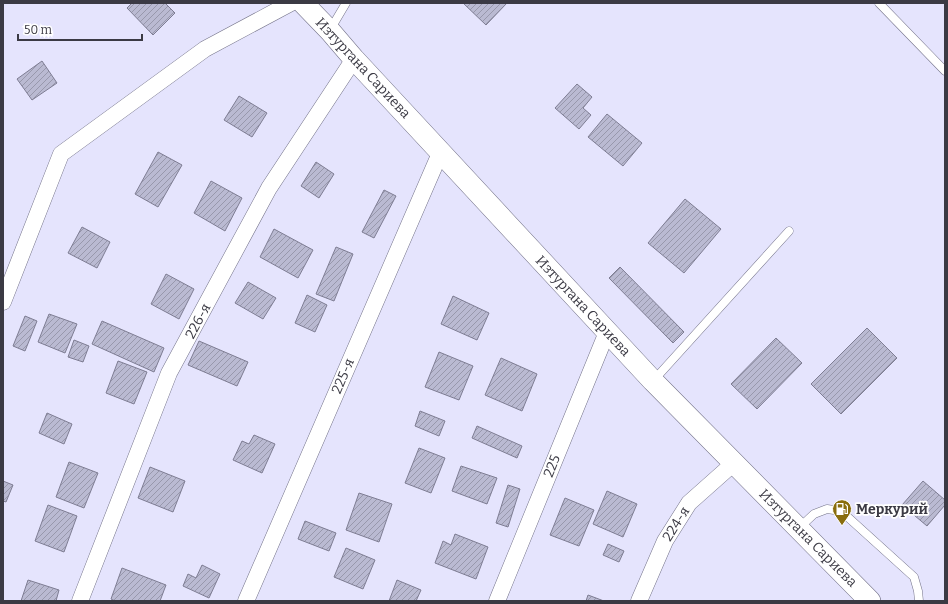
<svg xmlns="http://www.w3.org/2000/svg" width="948" height="604" font-family="Bitter,serif">
	<defs>
		<pattern id="building-hatch" width="6" height="6" patternUnits="userSpaceOnUse"><rect width="6" height="6" fill="#babad2"/><path d="M-1 1l2-2M0 6l6-6M5 7l2-2" fill="none" stroke="#9898ac"/></pattern>
	</defs>
	<rect width="100%" height="100%" fill="#e5e4fd"/>
	<g fill="url(#building-hatch)" stroke="#7e7d93">
		<polygon points="132,3 165,3 175,13 153,35 127,8"/>
		<polygon points="463,3 507,3 486,25"/>
		<polygon points="42,61 57,83 32,100 17,79"/>
		<polygon points="577,84 592,97 583,108 591,115 579,129 555,108"/>
		<polygon points="239,96 267,113 252,137 224,120"/>
		<polygon points="607,114 642,143 623,166 588,137"/>
		<polygon points="158,152 182,165 158,207 135,194"/>
		<polygon points="316,162 334,174 319,198 301,186"/>
		<polygon points="211,181 242,198 225,231 194,213"/>
		<polygon points="384,190 396,196 374,238 362,232"/>
		<polygon points="685,199 721,229 684,273 648,243"/>
		<polygon points="82,227 110,242 97,268 68,253"/>
		<polygon points="274,229 313,250 298,278 260,257"/>
		<polygon points="336,247 353,254 334,301 316,294"/>
		<polygon points="620,267 684,332 673,343 609,278"/>
		<polygon points="166,274 194,289 179,319 151,304"/>
		<polygon points="248,282 276,298 263,319 235,303"/>
		<polygon points="307,295 327,305 315,332 295,323"/>
		<polygon points="453,296 489,313 477,340 441,324"/>
		<polygon points="49,314 77,324 65,353 38,342"/>
		<polygon points="25,316 37,321 25,351 13,346"/>
		<polygon points="102,321 164,348 154,372 92,344"/>
		<polygon points="867,328 897,358 841,414 811,384"/>
		<polygon points="776,338 802,363 757,409 731,384"/>
		<polygon points="74,340 89,346 83,362 68,357"/>
		<polygon points="199,341 248,362 237,386 188,365"/>
		<polygon points="439,352 473,366 459,400 425,387"/>
		<polygon points="501,358 537,374 522,411 485,395"/>
		<polygon points="118,361 147,372 134,404 106,393"/>
		<polygon points="420,411 445,421 439,436 415,426"/>
		<polygon points="47,413 72,424 64,444 39,433"/>
		<polygon points="477,426 522,446 517,458 472,438"/>
		<polygon points="254,435 275,444 262,473 233,460 242,441 249,444"/>
		<polygon points="419,448 445,458 431,493 405,483"/>
		<polygon points="69,462 98,473 84,508 56,497"/>
		<polygon points="461,466 497,478 487,504 452,491"/>
		<polygon points="150,467 185,481 173,512 138,498"/>
		<polygon points="3,481 13,485 6,502 3,501"/>
		<polygon points="923,481 945,500 945,505 927,526 902,505"/>
		<polygon points="508,485 520,489 508,527 496,523"/>
		<polygon points="607,491 637,504 623,537 593,524"/>
		<polygon points="359,493 392,504 379,542 346,530"/>
		<polygon points="565,498 594,510 579,546 550,535"/>
		<polygon points="48,505 77,516 64,552 35,541"/>
		<polygon points="305,521 336,533 329,551 298,539"/>
		<polygon points="455,534 488,547 476,579 435,563 443,541 451,545"/>
		<polygon points="608,544 624,551 619,562 603,555"/>
		<polygon points="346,548 375,560 363,589 334,577"/>
		<polygon points="202,565 220,574 209,598 183,586 188,574 196,578"/>
		<polygon points="122,568 166,585 160,601 115,601 111,599"/>
		<polygon points="28,580 59,590 56,601 21,601"/>
		<polygon points="397,580 421,590 416,601 389,601"/>
		<polygon points="588,595 604,601 586,601"/>
	</g>
	<g fill="none" stroke-linecap="round" stroke-linejoin="round">
		<g stroke="#747389" stroke-width="9">
			<g id="service">
				<polyline points="879,3 945,71"/>
				<polyline points="330,30 346,3"/>
				<polyline points="654,380 789,231"/>
				<polyline points="799,528 814,514 827,509 841,511 914,577 918,591 919,601"/>
			</g>
		</g>
		<g stroke="#747389" stroke-width="17">
			<g id="minor">
				<polyline points="3,302 61,154 205,49 291,3"/>
				<polyline points="80,601 169,373 269,188 354,59"/>
				<polyline points="246,601 441,151"/>
				<polyline points="497,601 607,332"/>
				<polyline points="639,601 665,541 689,503 734,463"/>
			</g>
		</g>
		<g stroke="#747389" stroke-width="22">
			<polyline id="tertiary" points="303,3 330,31 354,59 653,381 870,601"/>
		</g>
		<use href="#service" stroke="#fff" stroke-width="8"/>
		<use href="#minor" stroke="#fff" stroke-width="16"/>
		<use href="#tertiary" stroke="#fff" stroke-width="21"/>
	</g>
	<defs>
		<g id="fuel-pin" transform="scale(1)"><path d="M0 17L-7.5 6A9.5 9.5 0 1 1 7.5 6Z" fill="#896d0d" stroke="#fff"/><path d="M-5.5-6h7V0h2V4h1.3V-2.5L3-4.5l.8-.8L6-3V5H2.5V1h-1V6h-7ZM-4.2-4.7v3.2H.2V-4.7Z" fill="#fff"/></g>
	</defs>
	<g fill-rule="evenodd">
		<use href="#fuel-pin" x="842" y="509"/>
	</g>
	<g text-anchor="middle" dominant-baseline="central" stroke-width="3.5" stroke-linejoin="round" paint-order="stroke">
		<g font-size="14" fill="#3b3a44" stroke="#fff">
			<text transform="translate(363 68) rotate(47)">Изтургана Сариева</text>
			<text transform="translate(583 306) rotate(47)">Изтургана Сариева</text>
			<text transform="translate(198 321) rotate(-62)">226-я</text>
			<text transform="translate(343 376) rotate(-67)">225-я</text>
			<text transform="translate(552 466) rotate(-68)">225</text>
			<text transform="translate(676 524) rotate(-58)">224-я</text>
			<text transform="translate(808 538) rotate(45)">Изтургана Сариева</text>
		</g>
		<g font-size="14" font-weight="bold" fill="#3b3a44" stroke="#fff" text-anchor="start">
			<text x="856" y="509">Меркурий</text>
		</g>
	</g>
	<rect width="948" height="604" fill="none" stroke="#3b3a44" stroke-width="8"/>
	<path d="M18 34v6h124v-6" fill="none" stroke="#3b3a44" stroke-width="2"/>
	<text x="24" y="34" font-size="12" fill="#3b3a44" stroke="#ffffff" stroke-width="3" paint-order="stroke">50 m</text>
</svg>
